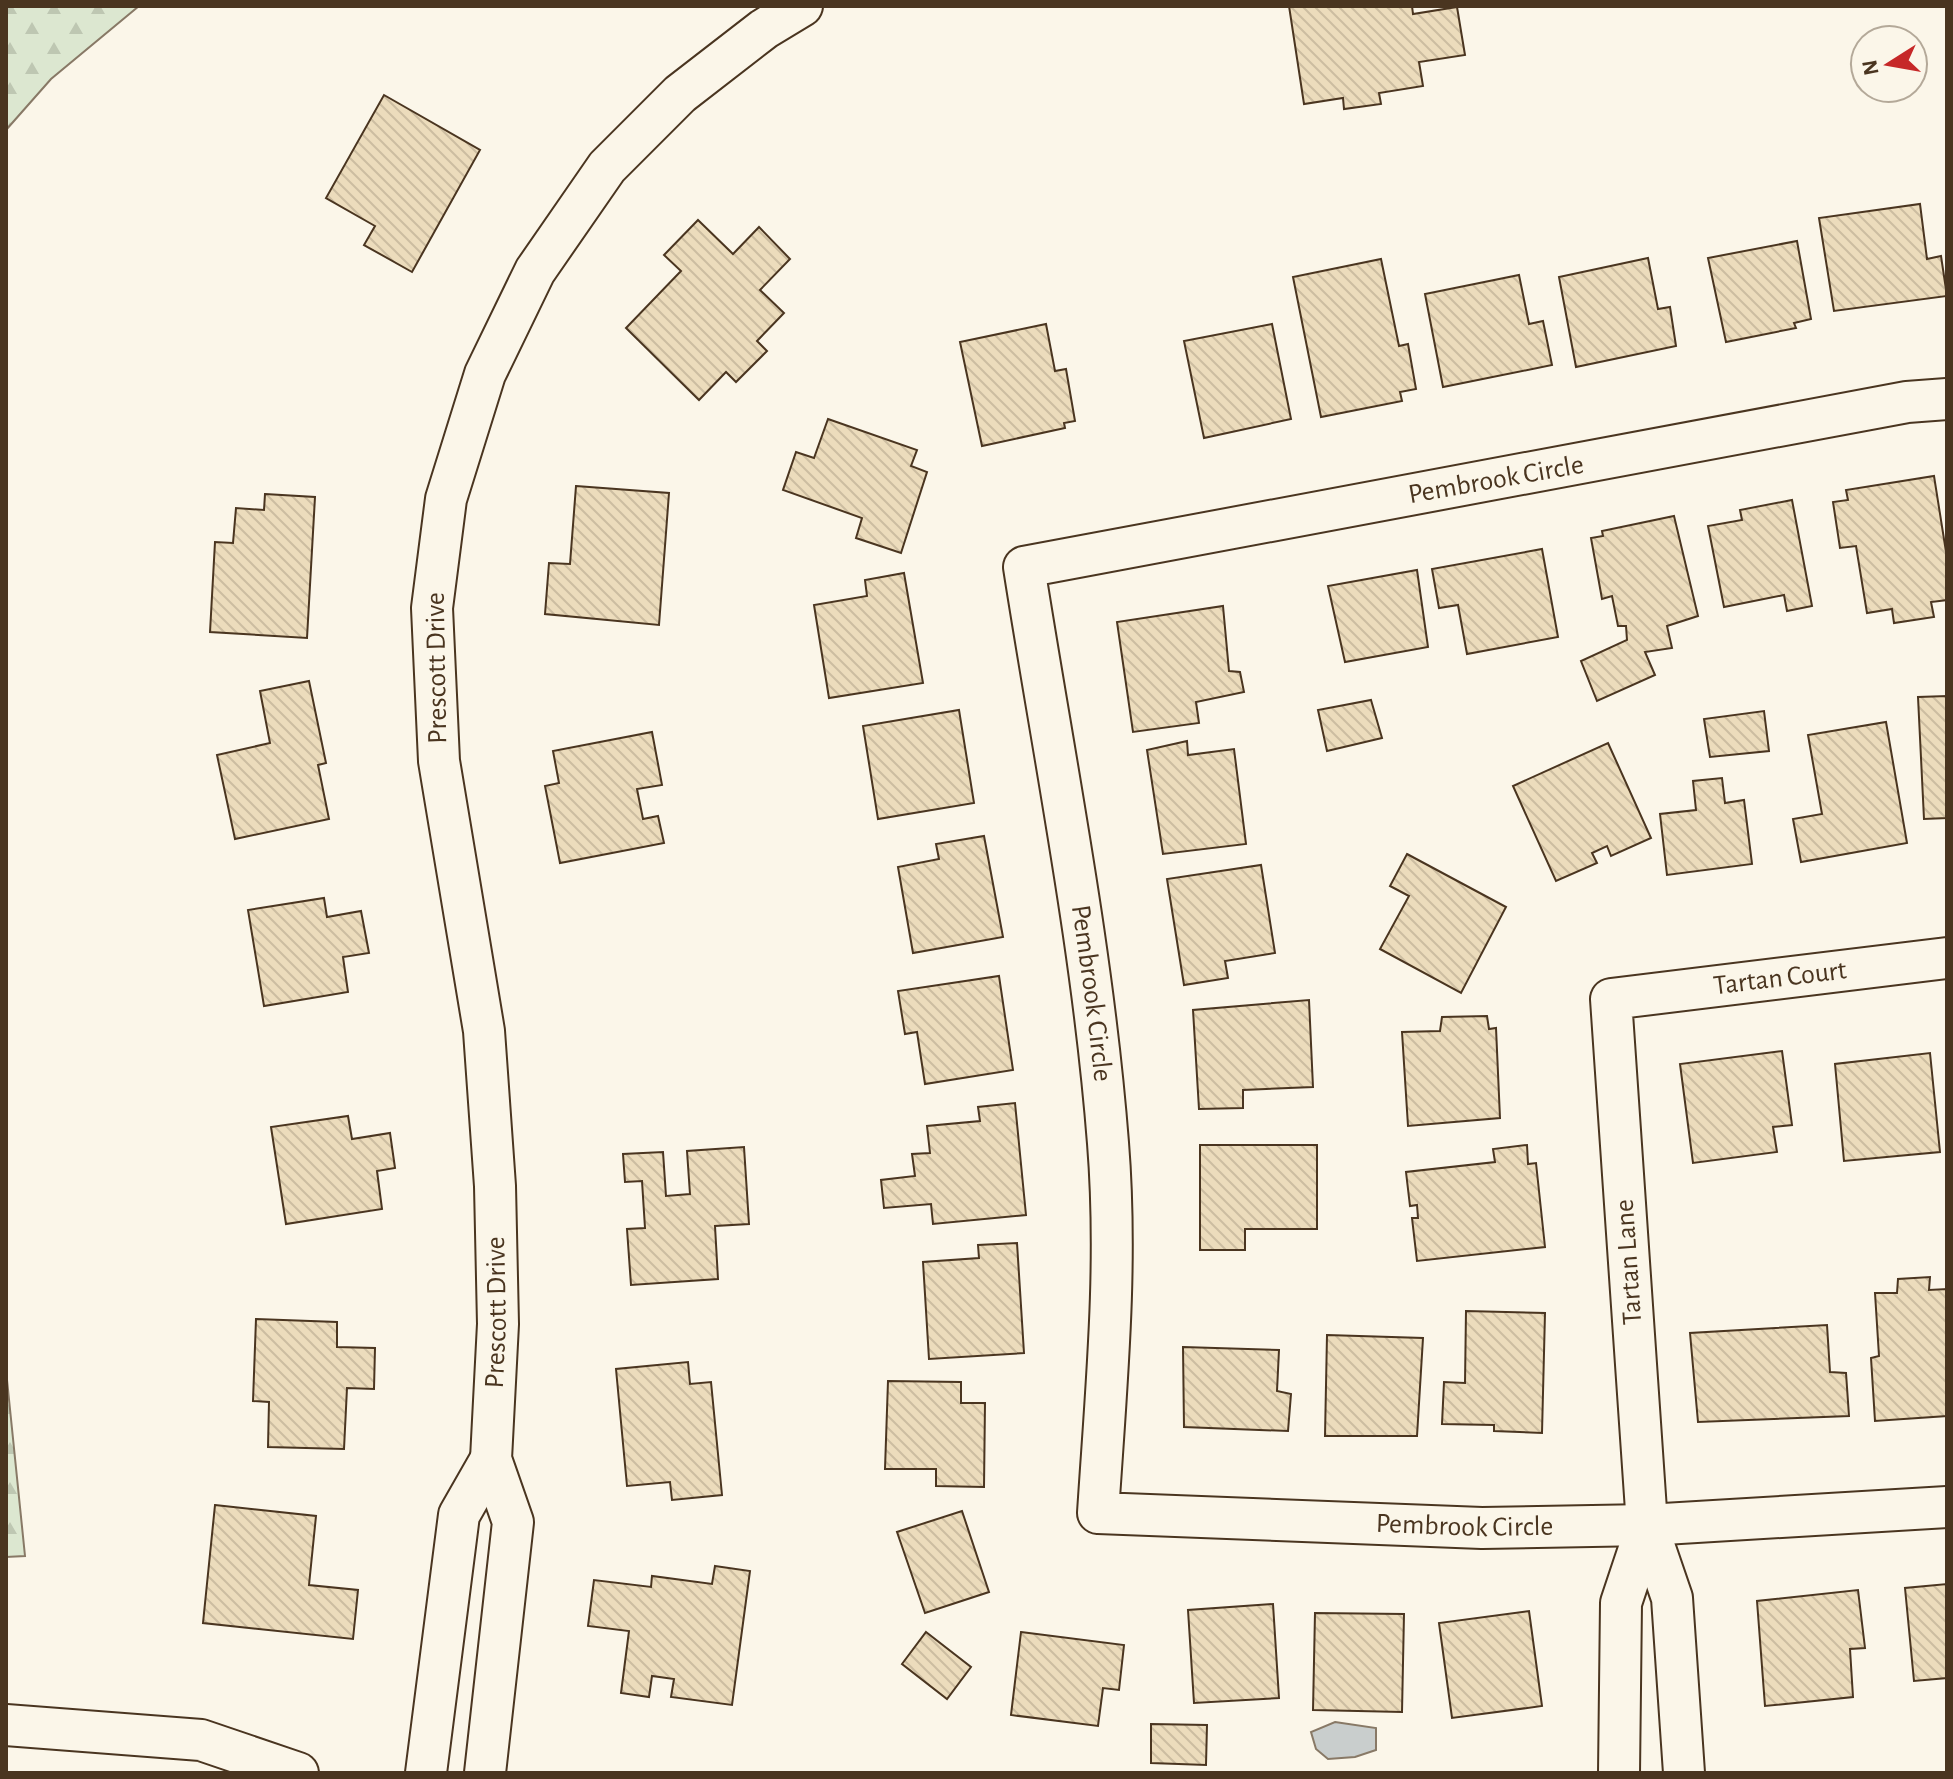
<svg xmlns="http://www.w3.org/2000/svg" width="1953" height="1779" font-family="'Alegreya Sans',sans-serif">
	<defs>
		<pattern id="forest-firs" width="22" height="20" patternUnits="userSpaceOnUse" patternTransform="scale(2)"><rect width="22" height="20" fill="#dce7d0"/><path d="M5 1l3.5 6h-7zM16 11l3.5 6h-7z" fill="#bec7b2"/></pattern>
		<pattern id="building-back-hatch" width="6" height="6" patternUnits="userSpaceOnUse" patternTransform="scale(2)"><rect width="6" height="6" fill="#ecdcbc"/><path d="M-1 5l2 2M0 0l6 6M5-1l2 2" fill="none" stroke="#ccbda1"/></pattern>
	</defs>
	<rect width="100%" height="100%" fill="#fbf6e9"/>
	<g fill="url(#forest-firs)" stroke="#887966" stroke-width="2">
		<polygon points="6,6 139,6 51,79 6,130"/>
		<polygon points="6,1370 25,1556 6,1557"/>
	</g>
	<polygon fill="#c9cecd" stroke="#887966" stroke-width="2" points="1335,1722 1376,1728 1376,1750 1355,1757 1328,1759 1316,1749 1311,1732"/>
	<g fill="url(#building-back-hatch)" stroke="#4a3520" stroke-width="2">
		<polygon points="1289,6 1412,6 1413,14 1457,7 1465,55 1419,62 1423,86 1379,93 1381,104 1344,109 1343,98 1304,104"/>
		<polygon points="384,95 480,150 412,272 364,245 375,226 326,198"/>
		<polygon points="1920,204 1927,259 1941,256 1947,296 1834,311 1819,218"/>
		<polygon points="698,220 733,254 759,227 790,259 760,290 784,313 757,341 767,351 736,382 726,372 699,400 626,328 681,271 664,255"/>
		<polygon points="1797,241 1811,319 1794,323 1796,328 1726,342 1708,258"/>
		<polygon points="1648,258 1658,309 1670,307 1676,346 1576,367 1559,277"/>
		<polygon points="1381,259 1399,346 1408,344 1416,389 1400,392 1402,401 1321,417 1293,277"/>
		<polygon points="1519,275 1529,324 1543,321 1552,365 1443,387 1425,294"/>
		<polygon points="1046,324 1055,371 1066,369 1075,421 1064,423 1065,428 982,446 960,342"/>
		<polygon points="1272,324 1291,419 1204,438 1184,341"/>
		<polygon points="828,419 917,450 911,466 927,472 901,553 856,538 862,518 783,490 796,452 814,458"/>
		<polygon points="1934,476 1947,558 1947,600 1931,602 1934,617 1894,623 1892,609 1867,613 1856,546 1840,548 1833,502 1848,500 1846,490"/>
		<polygon points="576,486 669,493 659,625 545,614 549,563 570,564"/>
		<polygon points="265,494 315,497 307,638 210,632 215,542 233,543 236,508 264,510"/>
		<polygon points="1792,500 1812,606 1787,611 1784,595 1724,607 1708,526 1742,520 1740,510"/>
		<polygon points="1674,516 1698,616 1667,626 1672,648 1645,652 1655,675 1597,701 1581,661 1627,640 1626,626 1618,626 1612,596 1602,599 1591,538 1603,536 1602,531"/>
		<polygon points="1542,549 1558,637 1467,654 1458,605 1439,608 1432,569"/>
		<polygon points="1417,570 1428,647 1345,662 1328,586"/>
		<polygon points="904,573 923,683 829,698 814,605 867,596 865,580"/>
		<polygon points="1223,606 1229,671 1240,672 1244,692 1196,702 1199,723 1133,732 1117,622"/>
		<polygon points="309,681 326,763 318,765 329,819 235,839 217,755 270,743 260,691"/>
		<polygon points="1947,696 1947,818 1924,819 1918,697"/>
		<polygon points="1371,700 1382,738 1327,751 1318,710"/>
		<polygon points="959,710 974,803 878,819 863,726"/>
		<polygon points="1764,711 1769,751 1710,757 1704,719"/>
		<polygon points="1886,722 1907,843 1801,862 1793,819 1822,814 1808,735"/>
		<polygon points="652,732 662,785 637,789 643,819 658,816 664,843 560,863 545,786 559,783 553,751"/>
		<polygon points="1187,741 1188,755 1234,749 1246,844 1163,854 1147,750"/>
		<polygon points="1608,743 1651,838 1611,856 1607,846 1592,853 1597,863 1556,881 1513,786"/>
		<polygon points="1722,778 1725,803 1744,800 1752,864 1667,875 1660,814 1696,810 1693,781"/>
		<polygon points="984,836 1003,937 913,953 898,867 939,859 936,844"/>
		<polygon points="1407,854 1506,907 1461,993 1380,949 1409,896 1390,886"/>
		<polygon points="1261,865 1275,953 1225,961 1228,978 1184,985 1167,879"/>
		<polygon points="324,898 327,917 361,911 369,953 343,957 348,992 264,1006 248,910"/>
		<polygon points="999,976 1013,1070 925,1084 917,1032 905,1034 898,991"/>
		<polygon points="1309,1000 1313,1087 1243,1090 1243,1108 1199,1109 1193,1010"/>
		<polygon points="1487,1016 1489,1029 1496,1028 1500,1118 1408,1126 1402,1032 1440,1031 1442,1017"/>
		<polygon points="1782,1051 1792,1125 1773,1127 1777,1152 1693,1163 1680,1064"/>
		<polygon points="1930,1053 1940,1152 1844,1161 1835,1064"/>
		<polygon points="1015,1103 1026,1215 933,1224 931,1204 884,1208 881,1180 915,1176 912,1154 930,1153 927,1126 980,1121 978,1107"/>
		<polygon points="348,1116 352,1139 390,1133 395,1168 377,1171 382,1209 286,1224 271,1127"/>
		<polygon points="1200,1145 1317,1145 1317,1229 1245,1229 1245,1250 1200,1250"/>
		<polygon points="1527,1145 1528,1164 1536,1163 1545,1247 1417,1261 1412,1218 1418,1218 1417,1205 1410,1206 1406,1172 1495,1162 1493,1149"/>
		<polygon points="744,1147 749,1224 715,1226 718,1279 631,1285 627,1229 645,1228 642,1181 625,1182 623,1154 663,1152 666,1196 690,1194 687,1151"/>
		<polygon points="1017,1243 1024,1353 929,1359 923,1262 979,1258 978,1245"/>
		<polygon points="1930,1277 1929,1290 1947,1289 1947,1416 1875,1421 1871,1358 1879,1356 1875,1293 1897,1293 1898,1279"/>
		<polygon points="1466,1311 1545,1313 1542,1433 1494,1431 1494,1425 1442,1424 1444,1382 1465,1383"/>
		<polygon points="256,1319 337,1322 337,1347 375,1348 374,1389 347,1388 344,1449 268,1447 269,1402 253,1401"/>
		<polygon points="1827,1325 1830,1372 1846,1373 1849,1416 1698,1422 1690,1333"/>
		<polygon points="1327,1335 1423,1338 1417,1436 1325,1436"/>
		<polygon points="1183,1347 1279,1350 1277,1391 1291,1394 1288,1431 1184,1427"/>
		<polygon points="688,1362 690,1384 711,1382 722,1495 672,1500 670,1482 627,1486 616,1369"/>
		<polygon points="888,1381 961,1382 961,1403 985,1403 984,1487 936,1486 936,1469 885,1469"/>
		<polygon points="215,1505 316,1516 309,1585 358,1590 353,1639 203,1623"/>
		<polygon points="962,1511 989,1592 925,1613 897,1532"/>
		<polygon points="715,1566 750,1571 732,1705 671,1697 674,1679 652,1676 649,1697 621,1693 629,1631 588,1626 594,1580 651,1587 652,1576 712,1584"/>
		<polygon points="1947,1584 1947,1678 1914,1681 1905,1588"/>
		<polygon points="1858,1590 1865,1648 1850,1649 1853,1697 1765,1706 1757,1601"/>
		<polygon points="1273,1604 1279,1698 1194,1703 1188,1610"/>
		<polygon points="1529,1611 1542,1706 1452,1718 1439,1623"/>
		<polygon points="1315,1613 1404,1614 1402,1712 1313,1710"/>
		<polygon points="926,1632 971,1667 947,1699 902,1664"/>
		<polygon points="1021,1632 1124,1645 1119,1690 1103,1688 1098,1726 1011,1715"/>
		<polygon points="1151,1724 1207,1725 1206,1765 1151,1763"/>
	</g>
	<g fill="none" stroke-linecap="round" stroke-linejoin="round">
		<g stroke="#4a3520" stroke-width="44">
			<g id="minor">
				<path id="s1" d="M1947,399L1907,402L1024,567C1054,758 1093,950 1108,1143C1118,1267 1106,1389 1098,1513L1482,1528L1647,1525L1947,1507"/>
				<polyline points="6,1725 201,1740 298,1773"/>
				<polyline points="426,1773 459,1515 491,1459"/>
				<path id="s2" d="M485,1773L513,1522L491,1459L498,1324L495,1186L484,1031L439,761L432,608L446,499L485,374L535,271L607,167L680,94L764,29L802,6"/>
				<polyline points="1619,1773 1621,1603 1647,1525"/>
				<path id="s3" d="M1684,1773L1672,1598L1647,1525L1611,999L1947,958"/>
			</g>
		</g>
		<use href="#minor" stroke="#fbf6e9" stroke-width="40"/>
	</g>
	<g text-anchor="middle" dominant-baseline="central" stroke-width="6" stroke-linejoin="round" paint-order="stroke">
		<g font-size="28" fill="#4a3520" stroke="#fbf6e9">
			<text transform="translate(1496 480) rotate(-10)">Pembrook Circle</text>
			<text transform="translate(437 668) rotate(-91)">Prescott Drive</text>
			<text stroke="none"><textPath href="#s3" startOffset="950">Tartan Court</textPath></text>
			<text stroke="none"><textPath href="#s1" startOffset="1370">Pembrook Circle</textPath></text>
			<text transform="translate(1629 1262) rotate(-94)">Tartan Lane</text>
			<text stroke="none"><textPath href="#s2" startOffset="466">Prescott Drive</textPath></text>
			<text stroke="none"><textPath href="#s1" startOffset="2258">Pembrook Circle</textPath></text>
		</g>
	</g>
	<rect width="1953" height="1779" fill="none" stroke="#4a3520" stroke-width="16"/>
	<g transform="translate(1889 64) rotate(259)"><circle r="38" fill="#fbf6e9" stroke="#b4a999" stroke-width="2"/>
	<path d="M0-6L14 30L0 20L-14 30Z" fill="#c62828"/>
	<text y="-12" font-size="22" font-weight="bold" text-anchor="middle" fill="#4a3520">N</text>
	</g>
</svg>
